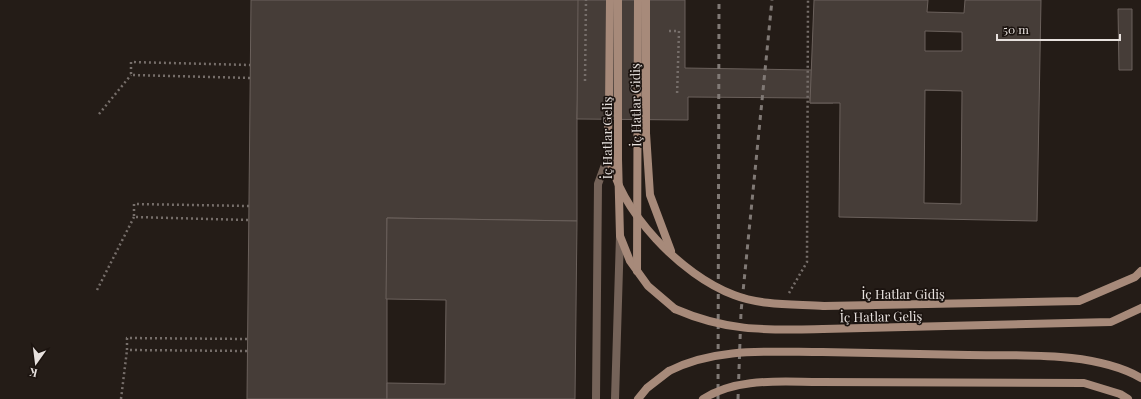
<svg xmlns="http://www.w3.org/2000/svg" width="1141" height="399" font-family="'Playfair Display',serif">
	<rect width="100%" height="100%" fill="#241c17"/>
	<g fill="#463d38" stroke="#6b615c" fill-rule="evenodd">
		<polygon points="251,0 580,0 577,119 577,221 387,218 387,399 247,399"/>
		<polygon points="578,0 685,0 685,68 812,70 813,44 831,44 831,70 1014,72 1014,91 833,89 833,103 810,103 810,98 688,97 688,120 577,119"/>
		<path d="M814,0H928L927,12L964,13L965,0H1041L1037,221L839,217L840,103H810ZM925,31L962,32V51H925ZM925,90L962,91L961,204L924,203Z"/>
		<polygon points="1118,9 1132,9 1132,70 1119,70"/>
		<polygon points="387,218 577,221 575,399 387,399 387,383 445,384 446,300 386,299"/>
	</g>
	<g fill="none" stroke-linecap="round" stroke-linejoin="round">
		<g stroke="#766e6a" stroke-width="2.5" stroke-dasharray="2 3" stroke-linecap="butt">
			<polyline points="669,31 679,31 677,96"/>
			<polyline points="250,78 131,75 131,62 250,65"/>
			<polyline points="585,81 586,0"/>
			<polyline points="99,114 131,75"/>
			<polyline points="248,220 134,217 134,204 249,206"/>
			<polyline points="97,290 134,217"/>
			<polyline points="789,293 807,262 808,0"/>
			<polyline points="247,339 127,338 127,350 247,351"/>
			<polyline points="121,399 127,350"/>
		</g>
		<g stroke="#756359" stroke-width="8">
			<polyline points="596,399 598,184 609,154"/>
			<polyline points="615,399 620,236"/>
		</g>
		<g stroke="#a78a7a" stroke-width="8">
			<polyline points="618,0 618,159 620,236 630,261 648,286 675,309"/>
			<polyline points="637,271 638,0"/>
			<polyline points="824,306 1079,301 1135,277 1141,271"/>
			<polyline points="823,329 1111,322 1141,308"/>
			<path d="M822,352C871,353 919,354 968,355C1022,356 1094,351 1141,378"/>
			<polyline points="820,382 1084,383 1120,394 1128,399"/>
			<polyline points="638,399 647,388 669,371"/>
		</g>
		<g stroke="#807975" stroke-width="3" stroke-dasharray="5 5" stroke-linecap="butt">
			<polyline points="718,399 719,0"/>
			<polyline points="738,399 741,312 772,0"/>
		</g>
		<g stroke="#a78a7a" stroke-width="8">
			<path d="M610,0C610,36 609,73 609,109C609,124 606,141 609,155C620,212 681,275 734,295C762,306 795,304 824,306"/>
			<polyline points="646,0 646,133 650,195 671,251"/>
			<path d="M675,309C728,332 766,330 823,329"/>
			<path d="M669,371C716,347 770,352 822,352"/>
			<path d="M703,399C737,377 781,382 820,382"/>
		</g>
	</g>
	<g text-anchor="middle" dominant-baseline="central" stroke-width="3.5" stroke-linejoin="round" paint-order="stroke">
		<g font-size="13" fill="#e7e1de" stroke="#1b130f">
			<text transform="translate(635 105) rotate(-91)">İç Hatlar Gidiş</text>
			<text transform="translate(606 138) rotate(-90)">İç Hatlar Geliş</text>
			<text x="903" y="293">İç Hatlar Gidiş</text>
			<text transform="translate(881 316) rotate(-1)">İç Hatlar Geliş</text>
		</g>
	</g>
	<g transform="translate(36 363) rotate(194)" stroke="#1b130f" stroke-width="3" paint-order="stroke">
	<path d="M0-3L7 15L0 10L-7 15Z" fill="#e7e1de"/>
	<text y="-6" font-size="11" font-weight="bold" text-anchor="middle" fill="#e7e1de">K</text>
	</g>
	<path d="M997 34v6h123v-6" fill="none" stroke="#e7e1de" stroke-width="2"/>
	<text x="1003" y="34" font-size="12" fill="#e7e1de" stroke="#1b130f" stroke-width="3" paint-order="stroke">50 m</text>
</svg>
